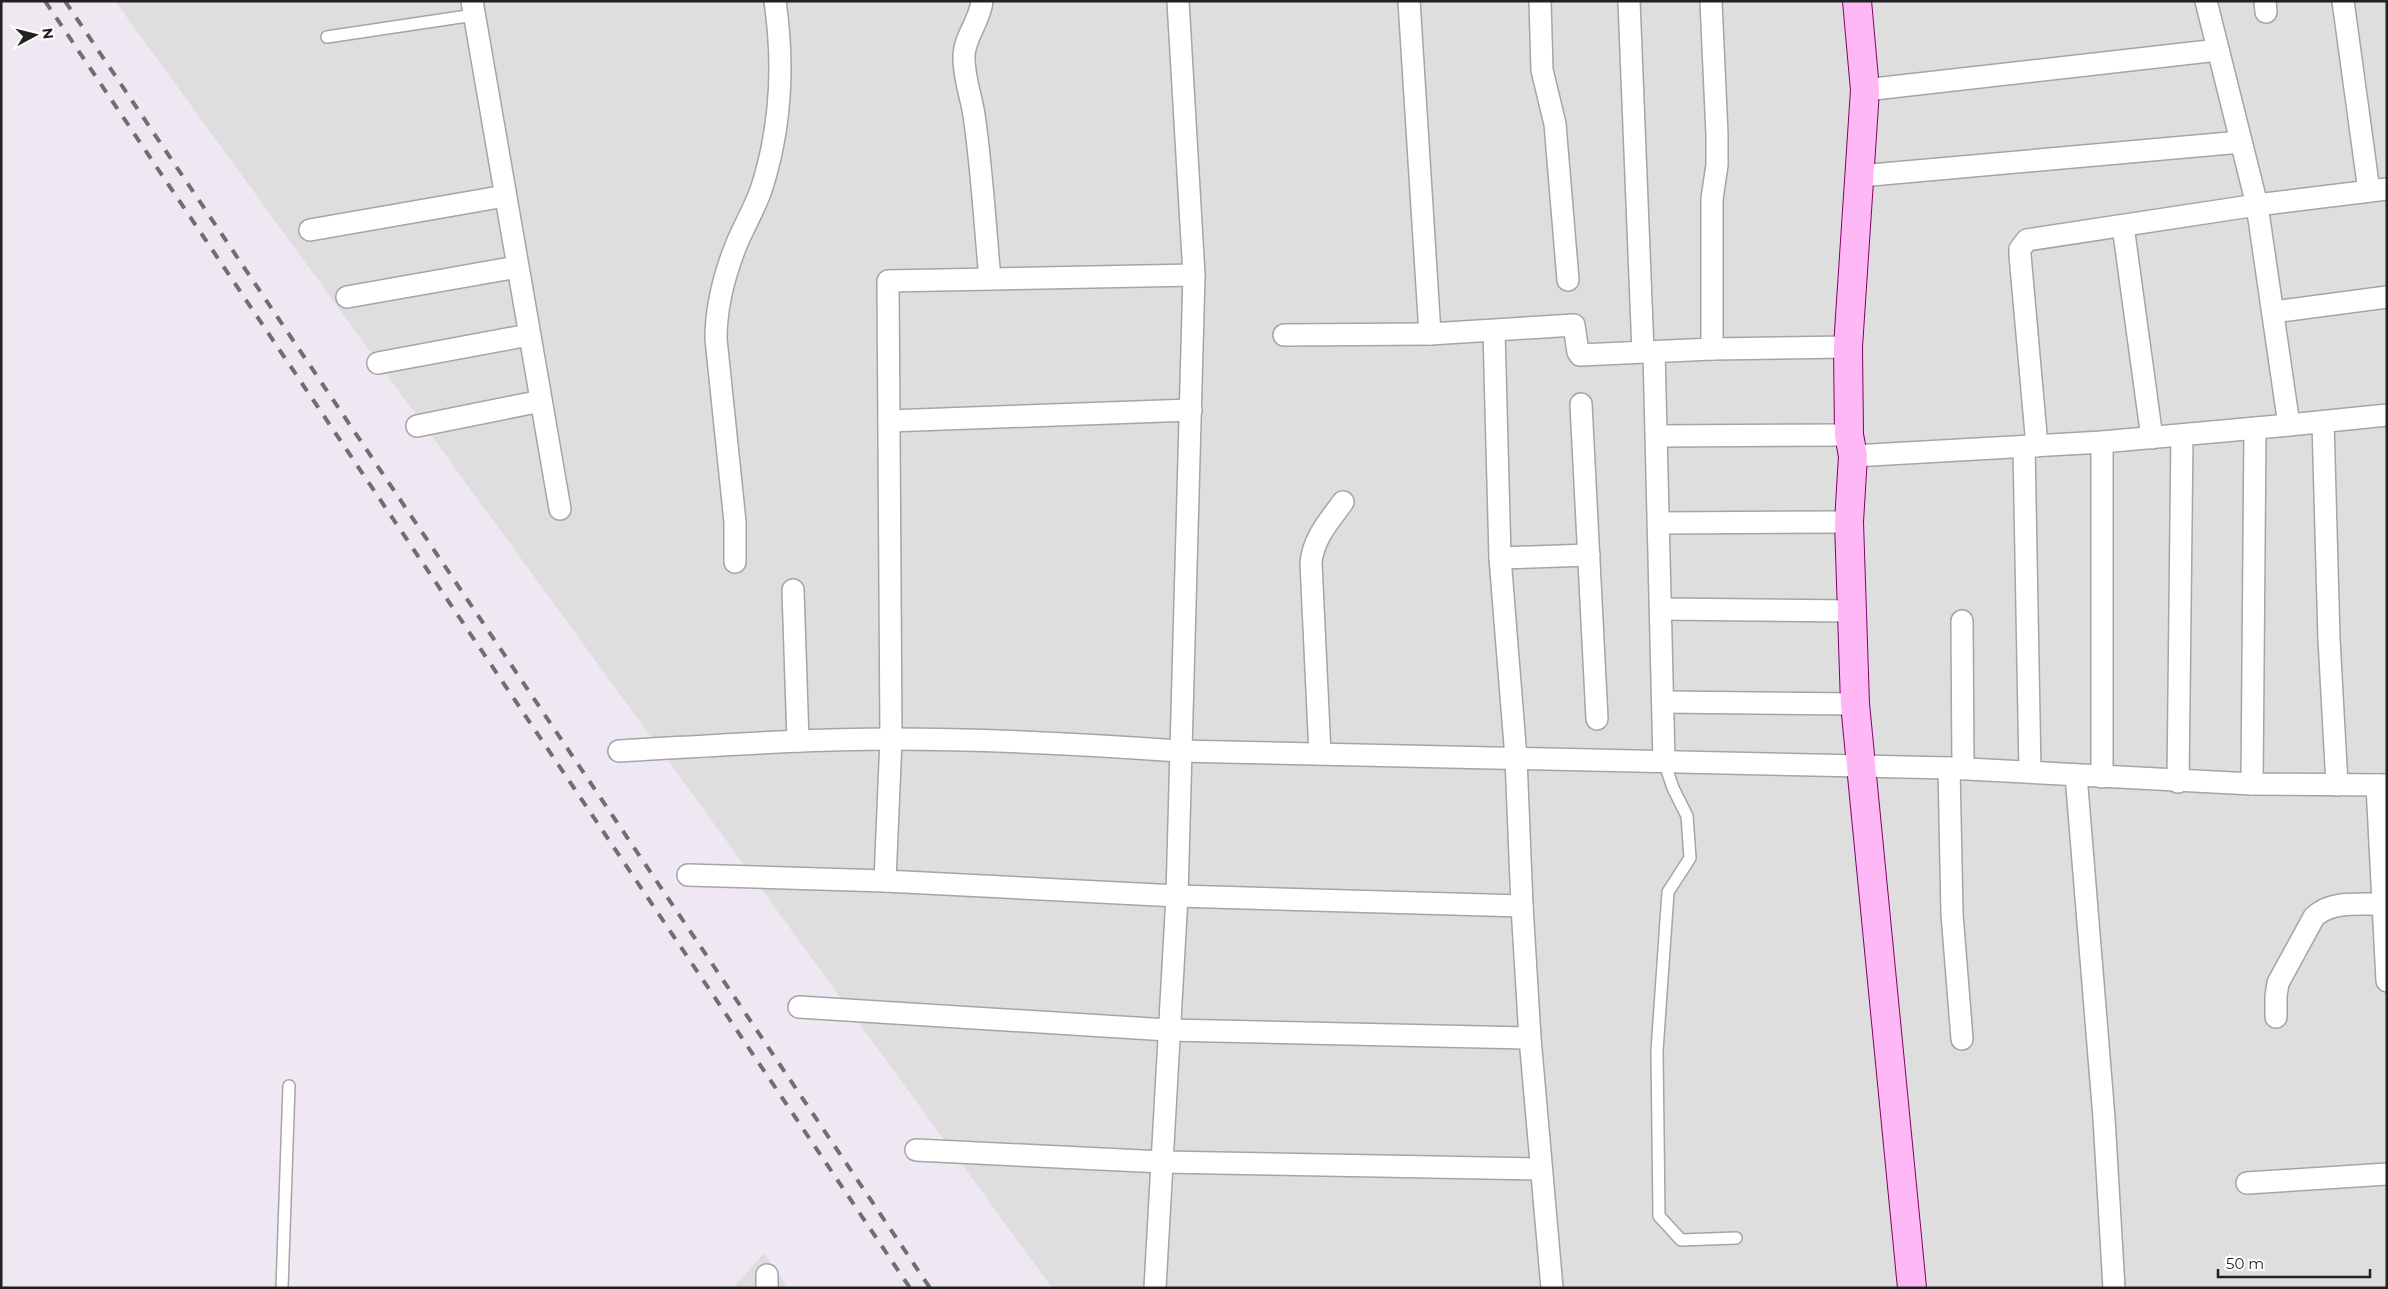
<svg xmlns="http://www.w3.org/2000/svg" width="2388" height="1289" font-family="Montserrat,sans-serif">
	<rect width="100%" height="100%" fill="#efe7f2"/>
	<g fill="#dededf">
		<polygon points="115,1 2387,1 2387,1288 1052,1288"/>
		<polygon points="764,1253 788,1288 733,1288"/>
	</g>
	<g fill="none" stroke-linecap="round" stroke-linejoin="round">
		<g stroke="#a5a5a5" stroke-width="14">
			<g id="lane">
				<polyline points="327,37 474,15"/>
				<polyline points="1664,761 1673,788 1687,816 1690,858 1668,892 1657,1051 1659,1216 1681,1240 1736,1238"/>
				<polyline points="282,1288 289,1086"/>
			</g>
		</g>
		<g stroke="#a5a5a5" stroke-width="24">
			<g id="street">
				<polyline points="472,1 560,509"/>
				<path d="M982,1C980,21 965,36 964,55C963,76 971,95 974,115C982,170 985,225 990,279"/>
				<polyline points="1409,1 1430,334 1574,325 1578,352 1580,355 1712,349 1712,199 1717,165 1717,135 1711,1"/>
				<polyline points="1540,1 1542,70 1555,124 1568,280"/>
				<polyline points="1629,1 1643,352"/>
				<polyline points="2206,1 2257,205 2387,189"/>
				<polyline points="2265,1 2266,12"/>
				<polyline points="2343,1 2369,191"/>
				<polyline points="1865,90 2218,50"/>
				<polyline points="1860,176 2241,142"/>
				<polyline points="2123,226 2152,438"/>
				<polyline points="310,230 505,196"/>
				<polyline points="1194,275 888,281 891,739 885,881 1177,896 1522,906 1530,1038 1552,1288"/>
				<polyline points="347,297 517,267"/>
				<polyline points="2273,312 2387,297"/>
				<polyline points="1494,331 1500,558 1516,758 1522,906"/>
				<polyline points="1284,335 1430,334"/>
				<polyline points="1712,349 1848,347"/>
				<polyline points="1654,352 1664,761"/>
				<polyline points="378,363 529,335"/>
				<polyline points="1581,404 1597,719"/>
				<polyline points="889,421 1191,410"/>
				<polyline points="2323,422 2329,639 2337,785"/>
				<polyline points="417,426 541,401"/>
				<polyline points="1657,436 1849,435"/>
				<polyline points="2102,442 2102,777"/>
				<polyline points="2037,446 2020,255 2020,249 2027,240 2257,205 2289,425 2387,415"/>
				<polyline points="2024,447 2030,772"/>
				<polyline points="1853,456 2102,442 2289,425"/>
				<polyline points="1659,523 1849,522"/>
				<polyline points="1500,558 1589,555"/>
				<path d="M735,562V522L716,339C716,305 724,275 737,243C745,224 756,206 762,187C781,127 784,63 775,1"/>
				<polyline points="793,590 798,741"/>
				<polyline points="1661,609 1853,611"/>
				<polyline points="1962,621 1963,769"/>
				<polyline points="1663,702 1855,704"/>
				<path d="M619,751C709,746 800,739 891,739C988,739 1083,744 1179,751L1860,766L1949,768L2252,784L2387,785"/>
				<path d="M1320,754L1311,563C1313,539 1329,521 1343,502"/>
				<polyline points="1949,768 1952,914 1962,1039"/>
				<polyline points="2076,775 2104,1118 2114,1288"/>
				<polyline points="2178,782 2182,435"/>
				<polyline points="2252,784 2255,428"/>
				<polyline points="2377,785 2387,981"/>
				<polyline points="688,875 885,881"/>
				<polyline points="799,1007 1168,1030 1530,1038"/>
				<path d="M2276,1017V996L2278,983L2314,917C2332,900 2360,905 2383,904"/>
				<polyline points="916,1150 1162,1162 1541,1169"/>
				<polyline points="2247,1183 2387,1174"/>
				<polyline points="767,1288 767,1275"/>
				<polyline points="1155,1288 1177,896 1194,275 1178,1"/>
			</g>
		</g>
		<g stroke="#800068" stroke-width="30">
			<polyline id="secondary" points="1857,1 1865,90 1848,347 1849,435 1853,456 1849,522 1855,704 1912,1288"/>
		</g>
		<use href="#lane" stroke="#fff" stroke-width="11"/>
		<use href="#street" stroke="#fff" stroke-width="21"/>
		<use href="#secondary" stroke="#ffb8f6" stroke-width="28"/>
		<g stroke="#6f6f6f" stroke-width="4" stroke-dasharray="10 10" stroke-linecap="butt">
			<polyline points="45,1 910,1288"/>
			<polyline points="65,1 930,1288"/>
		</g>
	</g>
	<rect width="2388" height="1289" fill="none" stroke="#212121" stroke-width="5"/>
	<g transform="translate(35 35) rotate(83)" stroke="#ffffff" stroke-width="4" paint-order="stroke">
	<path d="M0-4L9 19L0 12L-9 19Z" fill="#212121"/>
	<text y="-8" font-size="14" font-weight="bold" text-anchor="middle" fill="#212121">N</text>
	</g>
	<path d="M2218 1269v8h152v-8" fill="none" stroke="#212121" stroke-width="2.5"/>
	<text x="2226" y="1269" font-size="15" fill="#212121" stroke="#ffffff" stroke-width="4" paint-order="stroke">50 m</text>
</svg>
